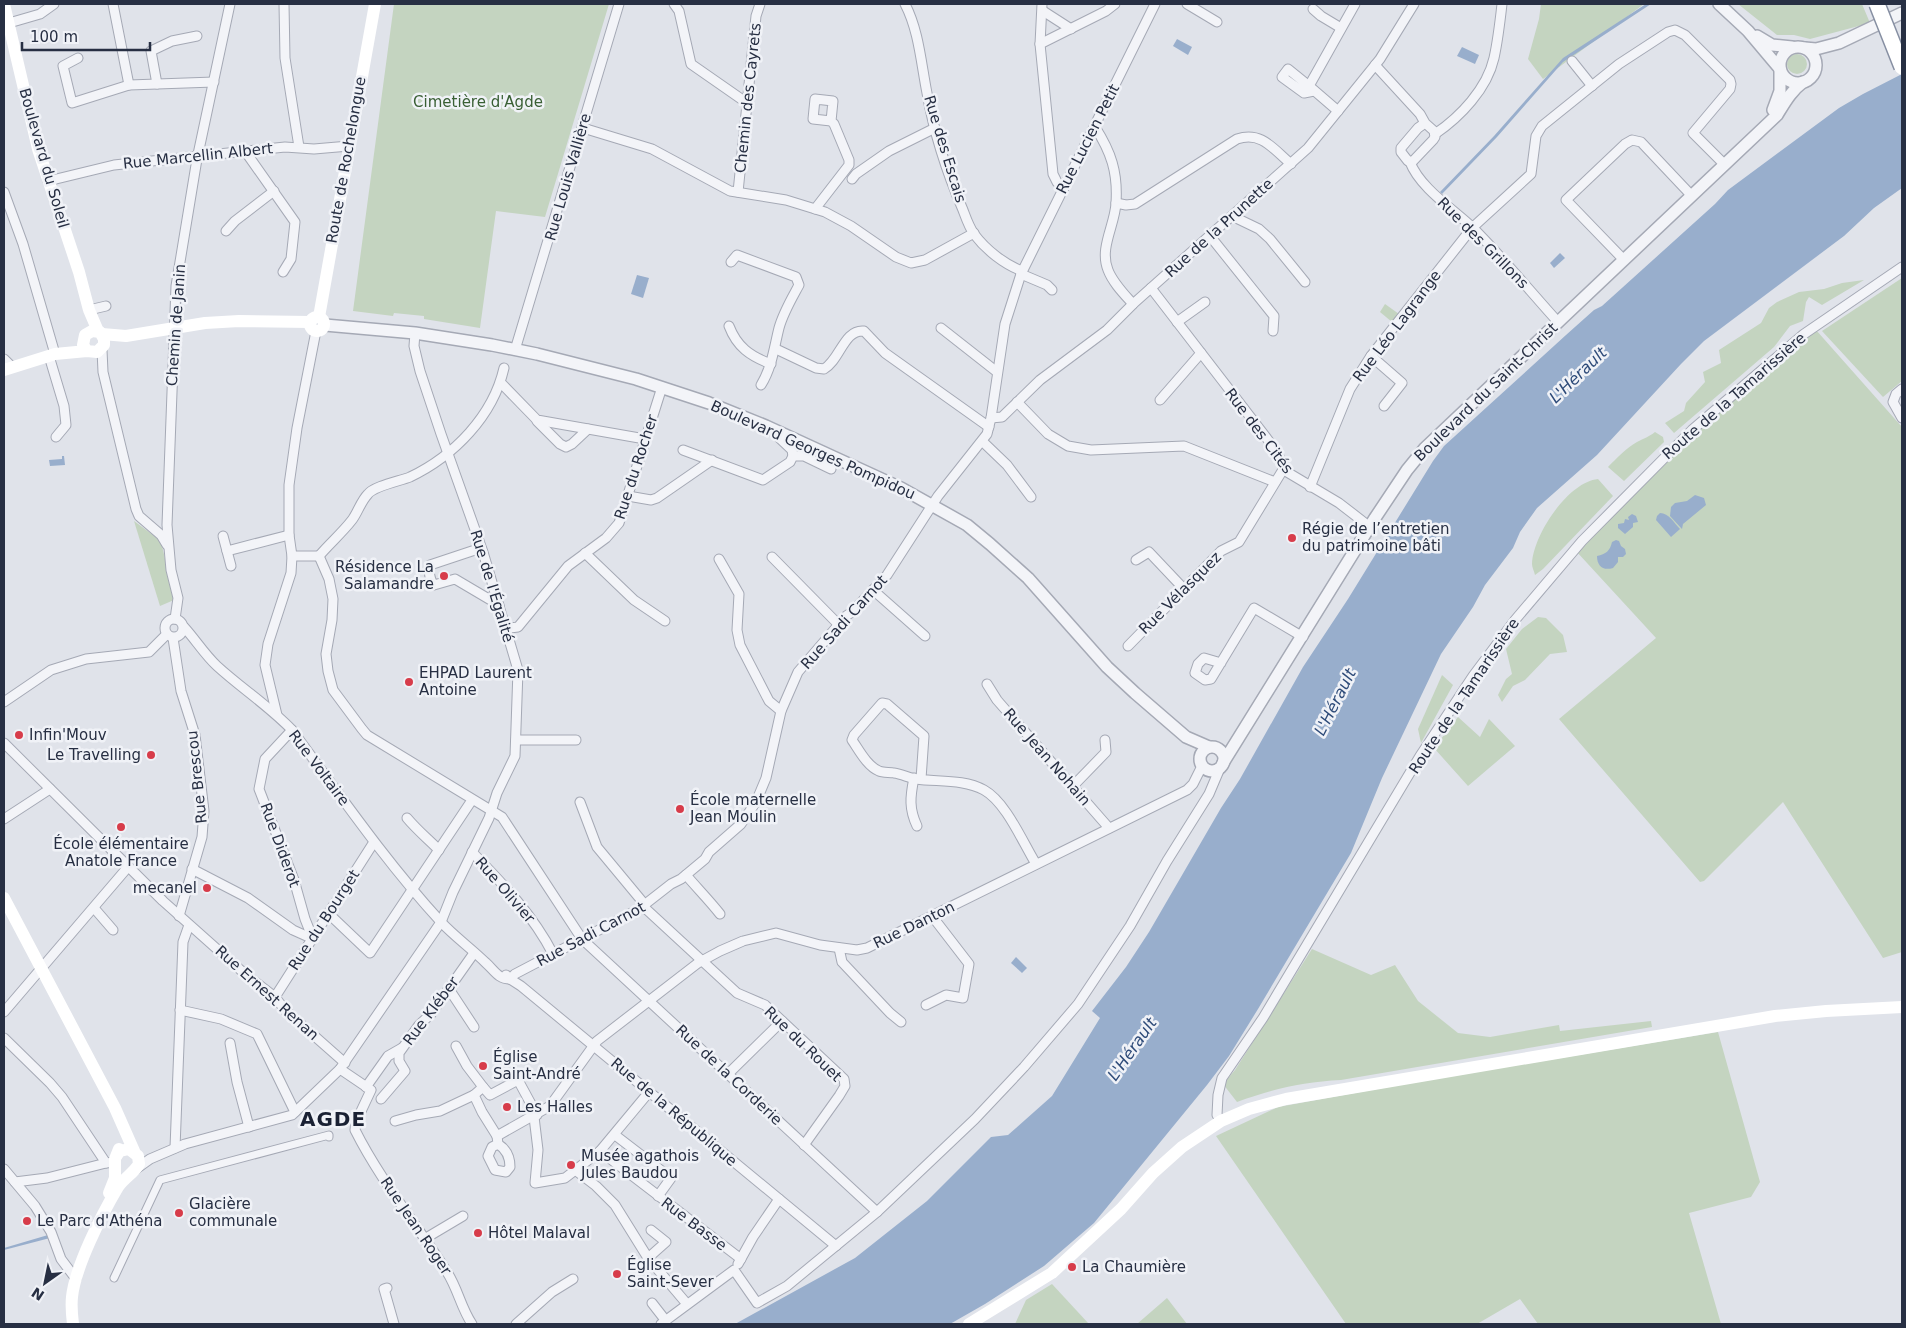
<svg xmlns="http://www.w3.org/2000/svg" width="1906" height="1328" font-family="'DejaVu Sans',sans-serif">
	<rect width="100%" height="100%" fill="#e0e3ea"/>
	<g fill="#c4d4c0">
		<polygon points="394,4 609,4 545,217 496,211 480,328 424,319 424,316 394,313 393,316 353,311"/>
		<polygon points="1541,4 1644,4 1543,79 1528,59 1539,19"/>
		<polygon points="1738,4 1862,4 1870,23 1810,39 1794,35 1777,35"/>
		<circle cx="1797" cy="64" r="10"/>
		<polygon points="1902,278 1902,381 1883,397 1822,331"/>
		<polygon points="1864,280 1822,305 1809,297 1806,302 1803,321 1790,326 1774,347 1674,433 1665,423 1684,411 1686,403 1705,382 1703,372 1721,363 1719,350 1761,323 1769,308 1777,302 1799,292 1824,289 1842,283"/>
		<polygon points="1385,304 1399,314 1392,322 1380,312"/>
		<polygon points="1816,330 1902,427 1902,952 1883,958 1783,802 1704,881 1700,882 1559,719 1656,638 1576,551 1679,445"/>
		<path d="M1655,432L1663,437L1664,442L1624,481L1608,467C1617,458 1626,448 1637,442C1644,438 1649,437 1655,432Z"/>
		<path d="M1598,479L1613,496L1543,569L1535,575C1534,571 1532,567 1532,564C1533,535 1568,482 1598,479Z"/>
		<polygon points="134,521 161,541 174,600 160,606"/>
		<polygon points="1538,617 1546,618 1563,635 1567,652 1550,654 1525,680 1513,686 1502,702 1498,695 1506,679 1512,674 1506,649 1522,629"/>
		<polygon points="1442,675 1453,685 1421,743 1418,729"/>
		<polygon points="1458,717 1480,737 1489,719 1515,746 1468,786 1434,748"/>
		<path d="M1312,949L1371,975L1395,965L1418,1001L1458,1033L1490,1037L1559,1025L1560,1031L1651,1021L1652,1027L1341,1080C1303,1082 1272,1089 1237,1102L1223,1084L1235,1070Z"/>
		<polygon points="1718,1032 1760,1182 1751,1197 1689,1213 1721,1324 1538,1324 1520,1299 1477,1324 1346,1324 1216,1136 1278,1107 1432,1079"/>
		<polygon points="1052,1284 1089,1324 1015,1324 1026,1300"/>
		<polygon points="1167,1298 1187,1324 1137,1324"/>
	</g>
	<g fill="#98aecc">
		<polygon points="1646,4 1651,4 1563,62 1497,137 1442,194 1440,192 1494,136 1563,58"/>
		<polygon points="1177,39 1192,47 1188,55 1173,46"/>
		<polygon points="1462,47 1479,55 1475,64 1457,56"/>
		<polygon points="1902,74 1902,188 1874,208 1844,236 1704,341 1681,364 1597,455 1537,508 1520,532 1513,548 1485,585 1473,607 1441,654 1382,778 1351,853 1258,1009 1229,1056 1207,1085 1094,1223 1044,1266 985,1304 950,1324 735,1324 855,1258 927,1201 991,1137 1008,1135 1052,1096 1100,1018 1092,1011 1126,967 1149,932 1221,808 1240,779 1303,667 1348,599 1433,461 1444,446 1566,335 1594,310 1602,306 1715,204 1728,190 1839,108 1863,94"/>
		<polygon points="1560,253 1565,258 1554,268 1550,263"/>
		<polygon points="637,275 649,278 643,298 631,294"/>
		<polygon points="62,456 64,456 65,465 50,466 49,460 62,459"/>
		<polygon points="1695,495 1704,498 1706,505 1683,524 1682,529 1670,516 1671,507 1675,503 1687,501"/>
		<path d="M1660,513C1669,513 1674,523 1680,529L1671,537L1656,520L1657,516Z"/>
		<polygon points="1632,514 1636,516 1638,522 1633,523 1633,527 1625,534 1618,528 1618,524 1624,523 1625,519 1629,520 1628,517"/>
		<path d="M1616,540L1619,541L1621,546L1625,549L1626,554L1623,557H1618V562L1613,568C1603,571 1597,566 1597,556C1606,554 1610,551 1612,542Z"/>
		<polygon points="1016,957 1027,968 1022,973 1011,963"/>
		<polygon points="48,1235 50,1238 4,1250 4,1248"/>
	</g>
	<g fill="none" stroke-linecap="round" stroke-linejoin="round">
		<g stroke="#a5a9b5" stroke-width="9">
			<polyline id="pedestrian" points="114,1278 160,1180 329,1135 329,1137"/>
		</g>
		<g stroke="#a5a9b5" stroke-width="11">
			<g id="minor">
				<polyline points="113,4 129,85"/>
				<polyline points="284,4 285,58 299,147"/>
				<polyline points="674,4 679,11 691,64 747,103"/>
				<path d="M905,4C919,31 921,63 927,93C934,133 947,173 963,210C966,218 969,227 974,234C986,250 1004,264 1022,271"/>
				<polyline points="1042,4 1040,44 1053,174 1057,182 1064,188"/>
				<polyline points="1187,4 1217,22"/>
				<polyline points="1313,9 1321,16 1341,28"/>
				<polyline points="1043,11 1071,29"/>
				<polyline points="9,23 40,14 54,4"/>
				<polyline points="1040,44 1106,11 1115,4"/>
				<polyline points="78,58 63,66 72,103 129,85 214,82"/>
				<polyline points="1572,61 1592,86"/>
				<polyline points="1375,65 1420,114 1425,123 1434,131 1435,137 1433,140 1413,161 1408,161 1401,152 1401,148 1418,128 1425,123"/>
				<polyline points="157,84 151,51 172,41 197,36"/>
				<polyline points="1309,86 1288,69 1282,77 1304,93 1314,91"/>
				<polyline points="1338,111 1309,86 1355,4"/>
				<path d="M1095,127C1111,152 1118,172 1116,203C1115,225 1099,248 1108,270C1113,283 1124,294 1133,304"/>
				<polyline points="583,128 652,149 730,191 786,200 825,212 851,226 896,257 911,263 925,260 974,233"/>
				<path d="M1435,134C1460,117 1487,89 1494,58C1498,40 1500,22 1502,4"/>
				<polyline points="245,151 295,222 291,259 283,272"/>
				<path d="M1410,162C1420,188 1453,209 1473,228C1503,258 1530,291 1558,322"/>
				<polyline points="852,179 856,174 889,151 935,128"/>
				<polyline points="48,181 114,165 285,147 314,149 349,146"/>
				<polyline points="4,192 23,244 55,354"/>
				<polyline points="738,192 756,16 760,4"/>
				<path d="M1116,203L1126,205L1135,204L1237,139C1262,131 1273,149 1291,164"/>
				<polyline points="815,209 849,165 849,160 834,124 831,121 833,101 815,99 813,119 831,121"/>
				<polyline points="1232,216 1259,229 1270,239 1305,282"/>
				<polyline points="226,231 235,221 274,191"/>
				<polyline points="1210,236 1274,316 1273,331"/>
				<polyline points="1624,260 1566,200 1625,144 1632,140 1641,142 1691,195"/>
				<path d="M731,262L737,255L796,277L799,285C792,298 783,313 779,328C774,348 772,367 761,385"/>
				<polyline points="1021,274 1047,285 1052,290"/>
				<polyline points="1151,288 1275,449 1287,472 1339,503 1370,527"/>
				<polyline points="89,310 106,306"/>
				<polyline points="1177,322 1205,302"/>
				<path d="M729,326C737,347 750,356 771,364"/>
				<polyline points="941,328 997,372"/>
				<path d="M776,349L816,368L824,369C840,360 844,329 864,331L885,353L989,427"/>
				<polyline points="102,350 103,372 136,509 139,516 161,535 167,545"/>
				<polyline points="515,350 619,4"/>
				<polyline points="49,356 64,406 66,425 56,437"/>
				<polyline points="1371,356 1402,383 1384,406"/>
				<polyline points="4,359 12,367"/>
				<polyline points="501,383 537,420 645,439"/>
				<polyline points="1902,389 1896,394 1893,402 1902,418"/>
				<polyline points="1160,400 1201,353"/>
				<polyline points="1017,402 1048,434 1068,446 1091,450 1184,446 1275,482"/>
				<polyline points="991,418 1002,417 1040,380 1107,330 1133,304 1308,148 1380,59 1414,4"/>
				<polyline points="537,421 560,444 566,447 572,444 588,429"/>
				<polyline points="772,431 792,450 793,456"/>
				<polyline points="982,441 1007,465 1031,497"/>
				<polyline points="683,450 763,480 790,462 793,456 804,456 831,469"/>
				<polyline points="1310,487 1350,389 1371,356 1472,228 1531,174 1536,136 1542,126 1619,64 1668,32 1675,30 1685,35 1730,80 1731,84 1730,89 1693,133 1724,164"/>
				<polyline points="628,496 651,500 657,498 712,460"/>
				<polyline points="223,536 231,566"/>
				<path d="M481,548L430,565C428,570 430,581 434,585L455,579L499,605"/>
				<polyline points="227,551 289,535"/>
				<polyline points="585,553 634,600 665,621"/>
				<polyline points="292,556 319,556"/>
				<polyline points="319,556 329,579 333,599 332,620 326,654 328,671 333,690 362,729 367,735 502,817 582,939 877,1212"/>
				<path d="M319,556C329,544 342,533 352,520C358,512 361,501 368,494C374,486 400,481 410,477C454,456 493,416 504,368"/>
				<polyline points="772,557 839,625"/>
				<polyline points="719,559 739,594 737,630 740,645 769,701 781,711"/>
				<polyline points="1136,560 1149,552 1184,589"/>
				<polyline points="873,590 925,636"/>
				<circle cx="174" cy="628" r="9"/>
				<polyline points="175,619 178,598 171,570 167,525 176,286 197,159 230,4"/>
				<polyline points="504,622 510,628 518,627 568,566 606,538 619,523 662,387"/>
				<path d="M184,627C195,639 205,655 217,666C241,688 269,706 292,730C340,795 386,862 441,922C455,937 472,949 486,963C494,970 498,979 510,979"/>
				<polyline points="173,638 181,691 195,735 204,811 202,837 179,916"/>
				<polyline points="1128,646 1221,551 1239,542 1284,468"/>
				<polyline points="1221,663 1204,658 1198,664 1195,673 1205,680 1211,679 1254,608 1303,637"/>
				<polyline points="987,684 997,700 1109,828"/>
				<polyline points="4,702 51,670 86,659 149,652 167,634"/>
				<polyline points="277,715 265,665 268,644 291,573 292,556 289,535 289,485 297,428 316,331"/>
				<polyline points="292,730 265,759 259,789 294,880 305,919 313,939"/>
				<polyline points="516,740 576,740"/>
				<polyline points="4,743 163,901 245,974 275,997 285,1010 345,1063"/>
				<path d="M914,778C910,797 909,809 917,826"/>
				<path d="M921,779L924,736L887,704L882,703L854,735L852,740C859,750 867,766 879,771C883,773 890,772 894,773C902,774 909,778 916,779C938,782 964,779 984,790C1006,802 1023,843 1036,864"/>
				<polyline points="1073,786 1106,752 1105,740"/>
				<polyline points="580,802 597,847 641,900 646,909 737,993 765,1005 844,1079 845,1086 839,1096 804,1145"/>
				<path d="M407,818C417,830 428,839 439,850"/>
				<polyline points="4,819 50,789"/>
				<path d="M472,852C503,884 533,915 553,954"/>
				<polyline points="192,869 248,898 293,930 313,939"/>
				<path d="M686,875C697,888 709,900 720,914"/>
				<polyline points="94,908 113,930"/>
				<polyline points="329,914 370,953 472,800"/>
				<polyline points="839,948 842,962 890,1013 901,1022"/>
				<polyline points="506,975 510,979 521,986 836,1246"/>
				<polyline points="510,979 515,974 639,909 671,884 681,879 705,859 709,852 741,824 756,802 766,778 781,711 798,672 846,616 852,612 887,575 938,496 987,434 991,418 1005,324 1021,274 1155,4"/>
				<polyline points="449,989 474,1027"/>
				<polyline points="275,997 374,842"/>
				<polyline points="926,1005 946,995 963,998 969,964 932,916"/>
				<polyline points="180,1010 221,1019 257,1034 295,1112"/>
				<polyline points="4,1012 128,867"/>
				<polyline points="4,1038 50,1083 62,1097 106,1163 115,1162"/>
				<polyline points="230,1043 237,1082 249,1127"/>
				<polyline points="456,1046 467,1066 483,1087 474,1095 482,1112 497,1136 550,1106 597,1041 698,963 720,951 743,941 776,933 820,945 857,950 867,948 1187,790 1193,784 1202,766"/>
				<path d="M340,1069L371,1090L356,1122L355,1130C380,1180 418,1226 447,1272C458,1289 461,1308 472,1324"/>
				<polyline points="728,1074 782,1021"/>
				<polyline points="366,1087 388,1056 402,1048"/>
				<polyline points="483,1087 490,1095 518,1080 537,1115"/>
				<polyline points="381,1099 405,1071 399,1061 399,1053 419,1025 431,1014 474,953"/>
				<polyline points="534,1117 538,1150 535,1183 565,1178 600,1151 649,1092"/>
				<polyline points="395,1121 416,1115 440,1111 474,1095"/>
				<polyline points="1221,1121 1217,1115 1218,1095 1222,1078 1263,1018 1420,756 1473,676 1515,620 1582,541 1692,430 1804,334 1902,267"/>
				<polyline points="615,1135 671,1178 658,1196"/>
				<path d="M497,1136L498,1144L492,1147L488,1156L495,1170L506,1172L510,1167C510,1157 506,1149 498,1144"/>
				<polyline points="175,1148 183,942 189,925"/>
				<polyline points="600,1151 741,1259"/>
				<polyline points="4,1169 35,1206 51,1232 61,1259 76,1279"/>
				<polyline points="136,1169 150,1159 185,1144 292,1115 340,1069 441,922 453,892 489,818 497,793 515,756 518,670 483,552 441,434 420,371 414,346 415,333"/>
				<polyline points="575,1170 596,1186 615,1205 648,1258 687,1304"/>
				<polyline points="15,1182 47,1178 106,1163"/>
				<polyline points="426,1238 463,1216"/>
				<polyline points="648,1258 666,1242 651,1230"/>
				<polyline points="738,1264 753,1237 779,1199"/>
				<polyline points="387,1288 384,1289 394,1324"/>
				<polyline points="652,1303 666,1321"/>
				<polyline points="516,1324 552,1292 573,1279"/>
				<polyline points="661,1324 734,1270 757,1303 787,1286 877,1212 975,1119 1024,1067 1078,1004 1130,926 1167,861 1209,794 1220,768"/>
			</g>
		</g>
		<g stroke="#a5a9b5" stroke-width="14">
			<g id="tertiary">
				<polyline points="1719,4 1748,31 1780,69"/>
				<polyline points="1757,36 1772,45 1792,47"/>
				<circle cx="1798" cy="65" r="18"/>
				<polyline points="1805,48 1816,49 1839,43 1902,13"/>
				<polyline points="1773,110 1780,91 1780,71"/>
				<polyline points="325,325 415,333 492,345 537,354 636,379 709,403 766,426 901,488 967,525 990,544 1028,578 1107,667 1135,693 1186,737 1209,747"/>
				<circle cx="1212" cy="759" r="12"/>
				<path d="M1223,763L1375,518L1407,470L1425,448L1777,115C1785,102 1791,91 1803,82"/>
			</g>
		</g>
		<use href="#pedestrian" stroke="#f3f4f8" stroke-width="7"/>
		<use href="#minor" stroke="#f3f4f8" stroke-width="9"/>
		<use href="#tertiary" stroke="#f3f4f8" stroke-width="11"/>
		<g stroke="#fff" stroke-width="12">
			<polyline points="4,4 38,149 79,272 89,310 98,331"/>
			<circle cx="317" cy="324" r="7"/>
			<polyline points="319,317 375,4"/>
			<polyline points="102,334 126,336 205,323 239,321 311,322"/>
			<polyline points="4,370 55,354 87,351 97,352 104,345 104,339 100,332 92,331 85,335 83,345 87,351"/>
			<polyline points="4,898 115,1108 134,1151"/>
			<polyline points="109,1193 115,1178 115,1159 119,1149"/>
			<path d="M73,1324C72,1316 71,1306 72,1297C75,1267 102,1214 118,1187C124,1178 134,1173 139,1164L138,1156L129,1149L120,1151L117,1155"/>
			<polyline points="969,1324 1052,1273 1121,1209 1153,1173 1182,1147 1221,1121 1249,1109 1286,1099 1775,1016 1826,1011 1902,1007"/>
		</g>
		<g stroke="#868fa2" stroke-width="18" stroke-linecap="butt">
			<polyline id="trunk-bridge" points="1877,4 1902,67"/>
		</g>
		<use href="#trunk-bridge" stroke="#fff" stroke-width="15"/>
	</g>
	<g fill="#d73c4a" stroke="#f0f2f7" stroke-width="2">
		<circle cx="1292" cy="538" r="5"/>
		<circle cx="444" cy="576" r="5"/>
		<circle cx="409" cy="682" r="5"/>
		<circle cx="19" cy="735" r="5"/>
		<circle cx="151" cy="755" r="5"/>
		<circle cx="680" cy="809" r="5"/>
		<circle cx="121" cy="827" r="5"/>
		<circle cx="207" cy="888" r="5"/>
		<circle cx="483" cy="1066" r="5"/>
		<circle cx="507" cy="1107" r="5"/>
		<circle cx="571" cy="1165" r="5"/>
		<circle cx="179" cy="1213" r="5"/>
		<circle cx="27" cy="1221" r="5"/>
		<circle cx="478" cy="1233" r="5"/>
		<circle cx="1072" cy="1267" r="5"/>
		<circle cx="617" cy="1274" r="5"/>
	</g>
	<g text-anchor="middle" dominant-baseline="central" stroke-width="5" stroke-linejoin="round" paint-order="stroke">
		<g font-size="15" fill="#272f43" stroke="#f0f2f7">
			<text transform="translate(748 98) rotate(-84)">Chemin des Cayrets</text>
			<text transform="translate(1088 139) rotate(-63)">Rue Lucien Petit</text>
			<text transform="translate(945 149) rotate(73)">Rue des Escais</text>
			<text transform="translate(198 156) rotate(-6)">Rue Marcellin Albert</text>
			<text transform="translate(44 158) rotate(74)">Boulevard du Soleil</text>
			<text transform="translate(346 160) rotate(-80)">Route de Rochelongue</text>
			<text transform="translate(568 177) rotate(-74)">Rue Louis Vallière</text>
			<text transform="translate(1219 228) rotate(-42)">Rue de la Prunette</text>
			<text transform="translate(1483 243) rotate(45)">Rue des Grillons</text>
			<text transform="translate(176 325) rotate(-86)">Chemin de Janin</text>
			<text transform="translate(1397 326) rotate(-53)">Rue Léo Lagrange</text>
			<text transform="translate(1486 392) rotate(-44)">Boulevard du Saint-Christ</text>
			<text transform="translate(1734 396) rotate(-41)">Route de la Tamarissière</text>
			<text transform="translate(1259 431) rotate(53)">Rue des Cités</text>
			<text transform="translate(813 450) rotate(24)">Boulevard Georges Pompidou</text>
			<text transform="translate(636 467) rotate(-72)">Rue du Rocher</text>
			<text transform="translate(492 586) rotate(73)">Rue de l'Égalité</text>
			<text transform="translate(1180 593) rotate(-45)">Rue Vélasquez</text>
			<text transform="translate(844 622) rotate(-48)">Rue Sadi Carnot</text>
			<text transform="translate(1464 696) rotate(-56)">Route de la Tamarissière</text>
			<text transform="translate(1047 757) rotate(49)">Rue Jean Nohain</text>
			<text transform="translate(319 768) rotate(53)">Rue Voltaire</text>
			<text transform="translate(197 777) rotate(-96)">Rue Brescou</text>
			<text transform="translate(280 845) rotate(70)">Rue Diderot</text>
			<text transform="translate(505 890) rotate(49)">Rue Olivier</text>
			<text transform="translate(324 920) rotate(-57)">Rue du Bourget</text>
			<text transform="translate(914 925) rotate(-26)">Rue Danton</text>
			<text transform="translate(591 934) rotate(-28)">Rue Sadi Carnot</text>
			<text transform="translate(267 993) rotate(42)">Rue Ernest Renan</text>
			<text transform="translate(431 1011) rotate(-53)">Rue Kléber</text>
			<text transform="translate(803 1044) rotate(44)">Rue du Rouet</text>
			<text transform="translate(729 1075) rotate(43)">Rue de la Corderie</text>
			<text transform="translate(674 1112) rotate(40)">Rue de la République</text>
			<text transform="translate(694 1224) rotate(37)">Rue Basse</text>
			<text transform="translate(416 1226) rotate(56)">Rue Jean Roger</text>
		</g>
		<g font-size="15" fill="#395f34" stroke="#f0f2f7">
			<text x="478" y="102">Cimetière d'Agde</text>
		</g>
		<g font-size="15" fill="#272f43" stroke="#f0f2f7" text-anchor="start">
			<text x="1302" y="529">Régie de l’entretien<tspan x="1302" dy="17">du patrimoine bâti</tspan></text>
			<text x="434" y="567" text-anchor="end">Résidence La<tspan x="434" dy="17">Salamandre</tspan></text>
			<text x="419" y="673">EHPAD Laurent<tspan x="419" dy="17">Antoine</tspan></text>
			<text x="29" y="735">Infin'Mouv</text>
			<text x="141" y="755" text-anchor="end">Le Travelling</text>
			<text x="690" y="800">École maternelle<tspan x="690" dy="17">Jean Moulin</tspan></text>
			<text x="121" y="844" text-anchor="middle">École élémentaire<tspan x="121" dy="17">Anatole France</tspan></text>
			<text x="197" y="888" text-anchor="end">mecanel</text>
			<text x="493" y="1057">Église<tspan x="493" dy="17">Saint-André</tspan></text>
			<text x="517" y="1107">Les Halles</text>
			<text x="581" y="1156">Musée agathois<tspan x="581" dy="17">Jules Baudou</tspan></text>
			<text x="189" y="1204">Glacière<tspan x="189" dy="17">communale</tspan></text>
			<text x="37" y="1221">Le Parc d'Athéna</text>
			<text x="488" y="1233">Hôtel Malaval</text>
			<text x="627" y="1265">Église<tspan x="627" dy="17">Saint-Sever</tspan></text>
			<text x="1082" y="1267">La Chaumière</text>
		</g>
		<g font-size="16" font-style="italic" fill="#2e4b79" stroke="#f0f2f7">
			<text transform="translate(1578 375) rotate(-44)">L'Hérault</text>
			<text transform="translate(1335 702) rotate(-63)">L'Hérault</text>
			<text transform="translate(1132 1049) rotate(-55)">L'Hérault</text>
		</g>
		<g font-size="20" font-weight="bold" letter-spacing="1" fill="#1a2133" stroke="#f0f2f7">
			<text x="333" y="1119">AGDE</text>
		</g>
	</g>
	<rect width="1906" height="1328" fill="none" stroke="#272f43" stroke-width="10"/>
	<g transform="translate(45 1283) rotate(213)" stroke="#f0f2f7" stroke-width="4" paint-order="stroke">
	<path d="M0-4L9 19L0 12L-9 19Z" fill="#272f43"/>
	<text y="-8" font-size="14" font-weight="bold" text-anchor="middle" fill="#272f43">N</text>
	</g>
	<path d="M22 42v8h128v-8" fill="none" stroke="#272f43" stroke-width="2.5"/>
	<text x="30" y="42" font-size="15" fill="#272f43" stroke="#f0f2f7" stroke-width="4" paint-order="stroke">100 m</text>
</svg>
